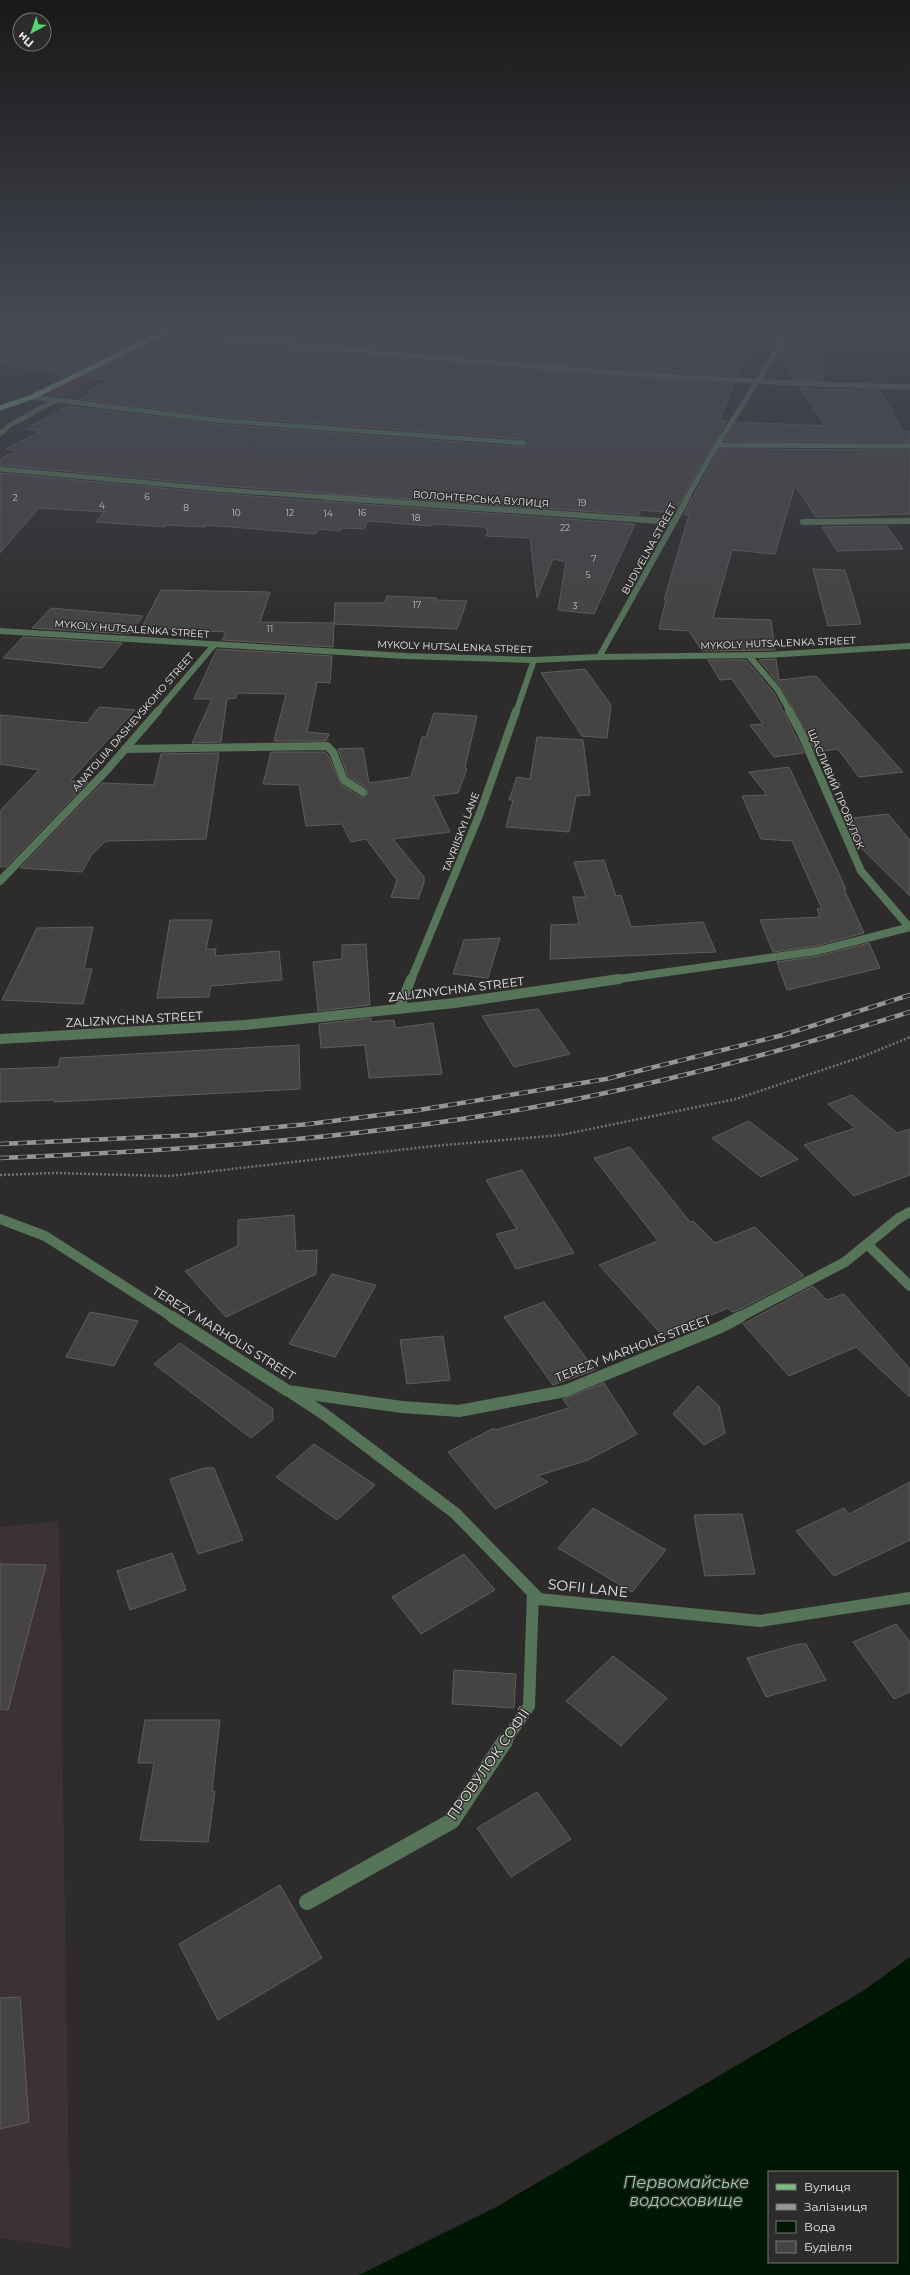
<svg xmlns="http://www.w3.org/2000/svg" width="910" height="2275" font-family="Montserrat,sans-serif">
	<rect width="100%" height="100%" fill="#2d2b2b"/>
	<polygon fill="#3c3235" points="59,1521 70,2248 0,2238 0,1527"/>
	<polygon fill="#4b2e37" points="166,336 176,336 161,347 79,388 68,398 48,393"/>
	<path fill="#001703" fill-rule="evenodd" d="M910,1957V2275H359L498,2206L863,1991ZM769,2172H897V2262H769Z"/>
	<g fill="#464344" stroke="#605d5d">
		<polygon points="14,328 89,328 80,334 139,340 69,375 0,364 0,336"/>
		<polygon points="215,328 333,328 439,339 434,342 515,349 536,330 543,328 566,331 566,328 732,328 756,330 737,376 538,363 208,331"/>
		<polygon points="761,330 784,332 773,348"/>
		<polygon points="793,333 822,335 823,380 794,379 778,356"/>
		<polygon points="194,338 537,370 734,384 719,421 727,421 674,513 641,510 639,515 225,486 0,465 0,459 16,451 6,449 41,431 25,429 68,406 215,424 523,447 527,444 523,439 215,416 80,399 93,392 88,391 109,380 83,376 154,342 179,345"/>
		<polygon points="799,387 824,390 879,390 904,432 910,432 910,442 724,441 736,422 826,426"/>
		<polygon points="719,449 910,450 910,514 816,517 795,485 775,554 732,550 713,618 771,620 775,650 702,651 689,631 659,629 666,600 664,600 689,515 684,514"/>
		<polygon points="0,473 225,494 635,524 594,614 558,610 566,562 553,559 537,598 530,538 486,536 488,529 485,529 486,527 433,524 432,526 368,521 364,529 342,528 340,531 319,529 316,534 206,525 205,527 166,525 165,527 96,522 104,512 39,508 0,553"/>
		<polygon points="887,526 903,549 837,551 822,527"/>
		<polygon points="813,569 845,570 861,624 828,626"/>
		<polygon points="161,590 270,592 260,622 334,623 333,647 222,640 226,632 142,627"/>
		<polygon points="387,596 437,598 436,600 467,601 457,629 334,624 335,603 384,603"/>
		<polygon points="51,608 143,616 129,634 32,628"/>
		<polygon points="23,637 122,643 102,668 3,658"/>
		<polygon points="217,649 332,656 330,683 317,682 307,732 329,734 326,741 274,741 286,694 237,693 236,698 227,699 221,742 192,743 212,699 194,699"/>
		<polygon points="776,659 779,680 816,676 903,772 859,777 838,749 815,752 782,688 759,660"/>
		<polygon points="708,660 746,660 774,693 804,753 774,757 750,725 763,724 732,679 720,680"/>
		<polygon points="585,669 611,705 607,738 582,736 541,673"/>
		<polygon points="99,707 135,710 70,781 88,782 6,867 0,867 0,811 39,770 0,764 0,715 87,723"/>
		<polygon points="434,713 477,716 465,767 467,769 458,793 433,796 450,832 393,839 424,877 424,883 418,899 391,897 397,880 366,839 351,842 342,824 306,826 299,785 263,784 271,752 325,752 328,755 341,784 360,797 365,797 368,793 368,789 348,776 338,749 363,748 369,783 411,777 422,737 426,737"/>
		<polygon points="537,737 583,740 590,795 576,796 569,832 506,827 513,800 509,800 517,777 530,779"/>
		<polygon points="219,753 206,839 106,841 92,854 82,872 20,868 102,783 154,785 161,754"/>
		<polygon points="789,767 846,889 844,889 864,933 816,946 773,952 760,920 820,917 817,909 822,909 792,841 761,839 742,796 767,795 749,772"/>
		<polygon points="888,814 910,840 910,896 854,841 844,819"/>
		<polygon points="604,860 616,896 621,895 631,927 703,922 716,952 550,959 551,925 579,924 573,897 586,897 574,862"/>
		<polygon points="170,920 212,920 206,949 216,949 215,956 279,951 282,980 211,986 209,997 157,998"/>
		<polygon points="93,927 84,969 92,969 83,1004 2,1000 37,928"/>
		<polygon points="500,938 488,978 453,974 464,940"/>
		<polygon points="869,943 880,968 787,990 777,962 818,956"/>
		<polygon points="366,944 370,1005 318,1011 313,962 342,959 342,945"/>
		<polygon points="538,1009 570,1054 514,1067 482,1016"/>
		<polygon points="371,1018 371,1022 394,1020 395,1028 433,1023 442,1074 369,1078 365,1045 321,1048 319,1024"/>
		<polygon points="299,1045 300,1089 54,1102 54,1100 0,1102 0,1069 58,1067 60,1058"/>
		<polygon points="852,1095 897,1133 910,1129 910,1175 854,1196 804,1145 855,1128 828,1104"/>
		<polygon points="749,1121 798,1159 761,1177 712,1138"/>
		<polygon points="630,1147 690,1222 693,1221 715,1243 755,1227 804,1276 741,1309 732,1312 728,1308 663,1336 599,1265 658,1241 594,1158"/>
		<polygon points="522,1170 574,1253 516,1269 496,1234 517,1229 486,1180"/>
		<polygon points="294,1215 296,1251 317,1250 316,1274 226,1317 185,1271 238,1246 238,1220"/>
		<polygon points="332,1274 376,1285 335,1357 289,1344"/>
		<polygon points="813,1286 827,1300 844,1294 910,1369 910,1397 856,1347 789,1376 743,1324"/>
		<polygon points="544,1302 595,1370 553,1385 504,1317"/>
		<polygon points="90,1312 138,1321 114,1366 66,1357"/>
		<polygon points="443,1336 450,1380 407,1384 400,1340"/>
		<polygon points="180,1343 273,1409 273,1420 251,1438 154,1364"/>
		<polygon points="604,1383 637,1434 588,1460 537,1476 548,1482 495,1509 448,1452 494,1428 495,1430 569,1408 563,1399"/>
		<polygon points="698,1386 719,1406 725,1433 704,1445 673,1414"/>
		<polygon points="314,1444 375,1485 337,1520 276,1477"/>
		<polygon points="204,1468 214,1468 243,1540 198,1554 170,1479"/>
		<polygon points="910,1482 910,1540 834,1576 796,1531 844,1508 849,1514"/>
		<polygon points="593,1508 666,1550 632,1592 558,1548"/>
		<polygon points="742,1514 755,1574 705,1576 694,1515"/>
		<polygon points="172,1553 186,1590 130,1610 117,1571"/>
		<polygon points="464,1554 495,1590 421,1634 392,1597"/>
		<polygon points="0,1564 46,1565 8,1710 0,1709"/>
		<polygon points="896,1624 910,1642 910,1692 894,1699 853,1642"/>
		<polygon points="798,1644 806,1644 826,1680 766,1697 747,1658"/>
		<polygon points="613,1656 667,1698 621,1746 566,1701"/>
		<polygon points="454,1670 516,1674 514,1708 452,1704"/>
		<polygon points="145,1720 220,1720 212,1791 215,1791 208,1842 140,1840 154,1763 138,1763"/>
		<polygon points="537,1792 571,1839 511,1877 477,1828"/>
		<polygon points="280,1885 322,1958 218,2020 179,1944"/>
		<polygon points="20,1997 29,2122 0,2129 0,1998"/>
	</g>
	<g fill="none" stroke-linecap="round" stroke-linejoin="round">
		<polyline stroke="#747272" stroke-width="2.5" stroke-dasharray="2 2" stroke-linecap="butt" points="0,1175 54,1173 170,1176 434,1146 561,1135 736,1099 864,1056 910,1037"/>
		<g stroke="#557458" stroke-width="5">
			<polyline points="832,328 910,330"/>
			<path d="M167,331C414,357 661,381 910,387"/>
			<polyline points="32,397 215,420 523,443"/>
			<polyline points="0,434 10,425 54,401"/>
			<polyline points="717,445 910,446"/>
			<polyline points="0,469 225,490 339,498"/>
			<polyline points="687,498 717,445 791,328"/>
		</g>
		<g stroke="#557458" stroke-width="6">
			<polyline points="325,497 674,522"/>
			<polyline points="803,522 910,521"/>
			<polyline points="0,631 406,656 534,660 599,657 768,655 910,646"/>
			<polyline points="749,656 778,690 790,712"/>
			<polyline points="599,657 688,497"/>
			<polyline points="157,712 214,645"/>
			<polyline points="516,712 534,660"/>
		</g>
		<g stroke="#557458" stroke-width="8">
			<polyline points="789,711 801,733 861,871 909,927"/>
			<polyline points="125,749 327,746 333,752 344,780 363,792"/>
			<polyline points="0,881 107,770 158,711"/>
			<polyline points="411,980 480,813 516,711"/>
			<polyline points="612,980 817,951 910,927"/>
		</g>
		<g stroke="#557458" stroke-width="10">
			<polyline points="399,1009 411,979"/>
			<polyline points="0,1039 245,1025 455,1003 619,979"/>
			<polyline points="0,1219 45,1236 174,1318"/>
			<polyline points="867,1244 910,1286"/>
			<polyline points="738,1318 845,1262 899,1218 910,1212"/>
		</g>
		<g stroke="#557458" stroke-width="12">
			<polyline points="172,1317 288,1391 402,1407 459,1411 565,1391 721,1327 740,1317"/>
			<polyline points="292,1393 324,1414 455,1513 539,1599 760,1621 910,1598"/>
			<polyline points="505,1742 529,1706 533,1593"/>
		</g>
		<polyline stroke="#557458" stroke-width="16" points="307,1902 452,1821 505,1741"/>
		<polyline stroke="#7abc83" stroke-width="5" points="0,408 32,397 174,328"/>
		<g stroke="#979595" stroke-width="4.5">
			<g id="rail">
				<polyline points="0,1144 196,1135 309,1124 419,1110 606,1079 783,1035 910,995"/>
				<path d="M0,1158C193,1150 387,1137 577,1099C690,1076 800,1046 910,1012"/>
			</g>
		</g>
		<use href="#rail" stroke="#2d2b2b" stroke-width="3" stroke-dasharray="9" stroke-linecap="butt"/>
	</g>
	<linearGradient id="sky" x2="0" y2="1"><stop stop-color="#191818"/><stop offset="0.51" stop-color="#464a55"/><stop offset="1" stop-color="#464a55" stop-opacity="0"/></linearGradient>
	<rect width="910" height="646" fill="url(#sky)"/>
	<g text-anchor="middle" dominant-baseline="central" stroke-width="3" stroke-linejoin="round" paint-order="stroke">
		<g font-size="9" fill="#c0bebe">
			<text x="147" y="496">6</text>
			<text x="15" y="497">2</text>
			<text x="582" y="502">19</text>
			<text x="102" y="505">4</text>
			<text x="186" y="507">8</text>
			<text x="236" y="512">10</text>
			<text x="290" y="512">12</text>
			<text x="362" y="512">16</text>
			<text x="328" y="513">14</text>
			<text x="416" y="517">18</text>
			<text x="565" y="527">22</text>
			<text x="594" y="558">7</text>
			<text x="588" y="574">5</text>
			<text x="417" y="604">17</text>
			<text x="575" y="605">3</text>
			<text x="270" y="628">11</text>
		</g>
		<g font-size="10" fill="#e9e7e7" stroke="#2d2b2b">
			<text transform="translate(481 499) rotate(4)">ВОЛОНТЕРСЬКА ВУЛИЦЯ</text>
			<text transform="translate(649 549) rotate(-61)">BUDIVELNA STREET</text>
			<text transform="translate(132 629) rotate(4)">MYKOLY HUTSALENKA STREET</text>
			<text transform="translate(778 643) rotate(-2)">MYKOLY HUTSALENKA STREET</text>
			<text transform="translate(455 647) rotate(2)">MYKOLY HUTSALENKA STREET</text>
			<text transform="translate(133 722) rotate(-49)">ANATOLIIA DASHEVSKOHO STREET</text>
			<text transform="translate(836 789) rotate(67)">ЩАСЛИВИЙ ПРОВУЛОК</text>
			<text transform="translate(461 832) rotate(-69)">TAVRIISKYI LANE</text>
		</g>
		<g font-size="12" fill="#e9e7e7" stroke="#2d2b2b">
			<text transform="translate(456 989) rotate(-7)">ZALIZNYCHNA STREET</text>
			<text transform="translate(134 1019) rotate(-3)">ZALIZNYCHNA STREET</text>
			<text transform="translate(224 1333) rotate(32)">TEREZY MARHOLIS STREET</text>
			<text transform="translate(633 1348) rotate(-21)">TEREZY MARHOLIS STREET</text>
		</g>
		<g font-size="14" fill="#e9e7e7" stroke="#2d2b2b">
			<text transform="translate(588 1588) rotate(6)">SOFII LANE</text>
			<text transform="translate(488 1764) rotate(-55)">ПРОВУЛОК СОФІЇ</text>
		</g>
		<g font-size="16" font-style="italic" fill="#96d29d" stroke="#2d2b2b">
			<text x="686" y="2182">Первомайське<tspan x="686" dy="18">водосховище</tspan></text>
		</g>
	</g>
	<rect x="768" y="2171" width="130" height="92" fill="#2d2b2b" stroke="#787676"/>
	<rect x="776" y="2184" width="20" height="6" fill="#7abc83" stroke="#787676"/>
	<text x="804" y="2191" font-size="12" fill="#e9e7e7">Вулиця</text>
	<rect x="776" y="2204" width="20" height="6" fill="#979595" stroke="#787676"/>
	<text x="804" y="2211" font-size="12" fill="#e9e7e7">Залізниця</text>
	<rect x="776" y="2221" width="20" height="12" fill="#001703" stroke="#787676"/>
	<text x="804" y="2231" font-size="12" fill="#e9e7e7">Вода</text>
	<rect x="776" y="2241" width="20" height="12" fill="#464344" stroke="#787676"/>
	<text x="804" y="2251" font-size="12" fill="#e9e7e7">Будівля</text>
	<g transform="translate(32 32) rotate(220)"><circle r="19" fill="#2d2b2b" stroke="#787676"/>
	<path d="M0-3L7 15L0 10L-7 15Z" fill="#56d671"/>
	<text y="-6" font-size="11" font-weight="bold" text-anchor="middle" fill="#e9e7e7">Пн</text>
	</g>
</svg>
